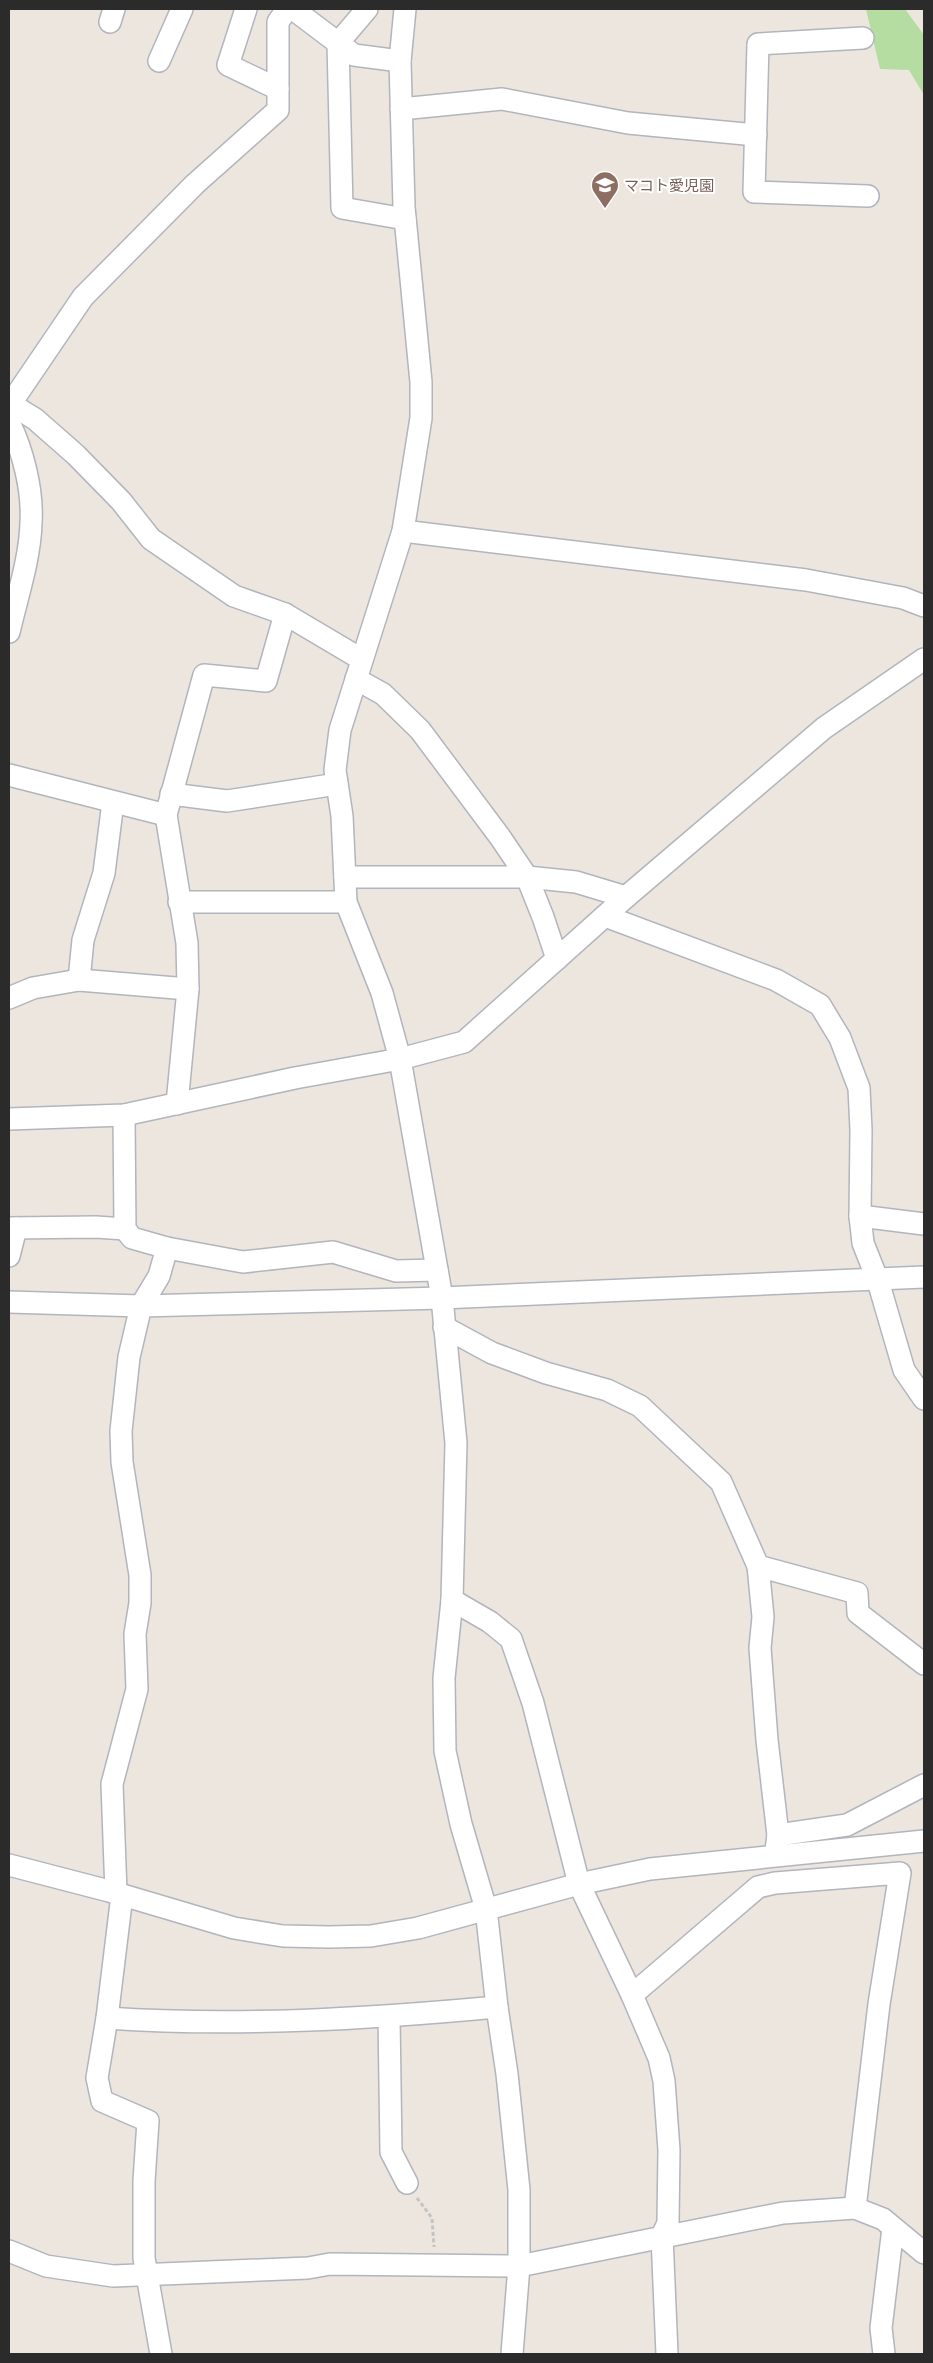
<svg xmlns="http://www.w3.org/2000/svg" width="933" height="2363" font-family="Poppins,'Noto Sans JP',sans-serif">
	<rect width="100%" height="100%" fill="#ece6df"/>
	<polygon fill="#b6dda1" points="866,9 905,9 924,35 924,95 909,70 880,69"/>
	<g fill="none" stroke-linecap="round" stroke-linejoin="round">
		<g stroke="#b2b5bd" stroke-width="24">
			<g id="minor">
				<polyline points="246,9 228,65 278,89"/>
				<polyline points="293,9 354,55 400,61"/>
				<polyline points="367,9 338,43 342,208 405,219"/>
				<polyline points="405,9 400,61 404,207 421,382 421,418 403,531 340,730 335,770 342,816 346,902 382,993 400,1059 442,1298 456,1443 452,1600 444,1678 445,1751 461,1824 486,1909 497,2007 507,2074 519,2190 519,2266 512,2354"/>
				<polyline points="110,22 114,9"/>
				<polyline points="863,38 758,44 754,192 868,196"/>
				<polyline points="159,61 182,9"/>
				<polyline points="401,109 502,99 628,123 756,135"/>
				<polyline points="9,403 35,419 76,455 121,501 151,539 234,596 285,614 361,659"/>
				<polyline points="9,406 83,297 195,184 278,110 278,22 287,9"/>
				<path d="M9,422C23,451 33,490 31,523C30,559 17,597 9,632"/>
				<polyline points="403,531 806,580 903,598 924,606"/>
				<polyline points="356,679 383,694 420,730 500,837 527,877 543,917 557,959"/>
				<polyline points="9,775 166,815"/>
				<polyline points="171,794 227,801 337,784"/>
				<polyline points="345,877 527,877 576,882 626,897"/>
				<polyline points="179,902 346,902"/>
				<polyline points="605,916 776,980 820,1005 840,1038 859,1088 861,1130 860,1216 863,1243 878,1281 904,1370 924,1399"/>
				<polyline points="79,980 83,940 104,873 113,802"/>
				<polyline points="9,998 33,988 79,980 188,989"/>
				<polyline points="177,1104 188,989 187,943 166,815 204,675 266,681 285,614"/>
				<polyline points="9,1119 124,1115 295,1078 400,1059 464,1042 626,897 824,728 924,659"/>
				<polyline points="860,1216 924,1224"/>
				<polyline points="9,1228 96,1227 125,1229"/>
				<polyline points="167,1248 243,1262 333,1252 396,1271 437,1270"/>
				<polyline points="9,1256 16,1228"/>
				<polyline points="9,1302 141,1306 442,1298 924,1277"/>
				<polyline points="444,1327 492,1353 546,1373 607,1390 640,1406 721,1482 758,1566 857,1593 858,1613 924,1664"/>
				<polyline points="758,1566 763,1617 760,1648 767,1740 778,1835"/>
				<polyline points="452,1600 490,1622 511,1639 533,1703 579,1884 632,1995 659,2058 664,2081 669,2150 668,2223 662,2236 667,2354"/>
				<polyline points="776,1850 778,1835 847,1825 924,1785"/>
				<polyline points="9,1865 109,1891 234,1928 283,1936 329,1937 371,1936 418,1928 579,1884 650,1869 924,1841"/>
				<polyline points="116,1893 112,1784 137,1689 135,1634 140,1603 140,1575 122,1462 121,1431 129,1357 141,1306 159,1276 167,1248 132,1238 125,1229 124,1115"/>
				<polyline points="122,1895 107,2018 97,2078 102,2101 148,2121 144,2181 144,2258 161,2354"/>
				<polyline points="632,1995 758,1887 775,1883 900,1873 879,2004 855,2208"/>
				<polyline points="389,2017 391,2152 407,2183"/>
				<path d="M107,2018C237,2027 367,2019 497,2007"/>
				<polyline points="9,2251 46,2266 113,2276 308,2268 330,2264 519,2266 783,2213 855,2208 883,2219 924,2253"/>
				<polyline points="884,2354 881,2328 893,2228"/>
			</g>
		</g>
		<polyline stroke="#c4c4c4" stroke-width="3" stroke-dasharray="4 2.5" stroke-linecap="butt" points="417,2198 432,2218 434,2247"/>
		<use href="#minor" stroke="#fff" stroke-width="21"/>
	</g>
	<defs>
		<g id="school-pin" transform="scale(1.4375)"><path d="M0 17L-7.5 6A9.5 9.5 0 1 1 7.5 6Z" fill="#8d6e63" stroke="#fff"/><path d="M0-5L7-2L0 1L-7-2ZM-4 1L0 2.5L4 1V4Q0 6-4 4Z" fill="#fff"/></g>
	</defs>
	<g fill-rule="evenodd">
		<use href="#school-pin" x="605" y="185"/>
	</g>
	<g text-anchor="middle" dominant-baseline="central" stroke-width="4" stroke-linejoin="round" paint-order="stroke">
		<g font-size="15" fill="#785e54" stroke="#fff" text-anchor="start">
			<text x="624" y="185">マコト愛児園</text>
		</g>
	</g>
	<rect width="933" height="2363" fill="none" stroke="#2b2b2b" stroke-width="20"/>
</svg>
